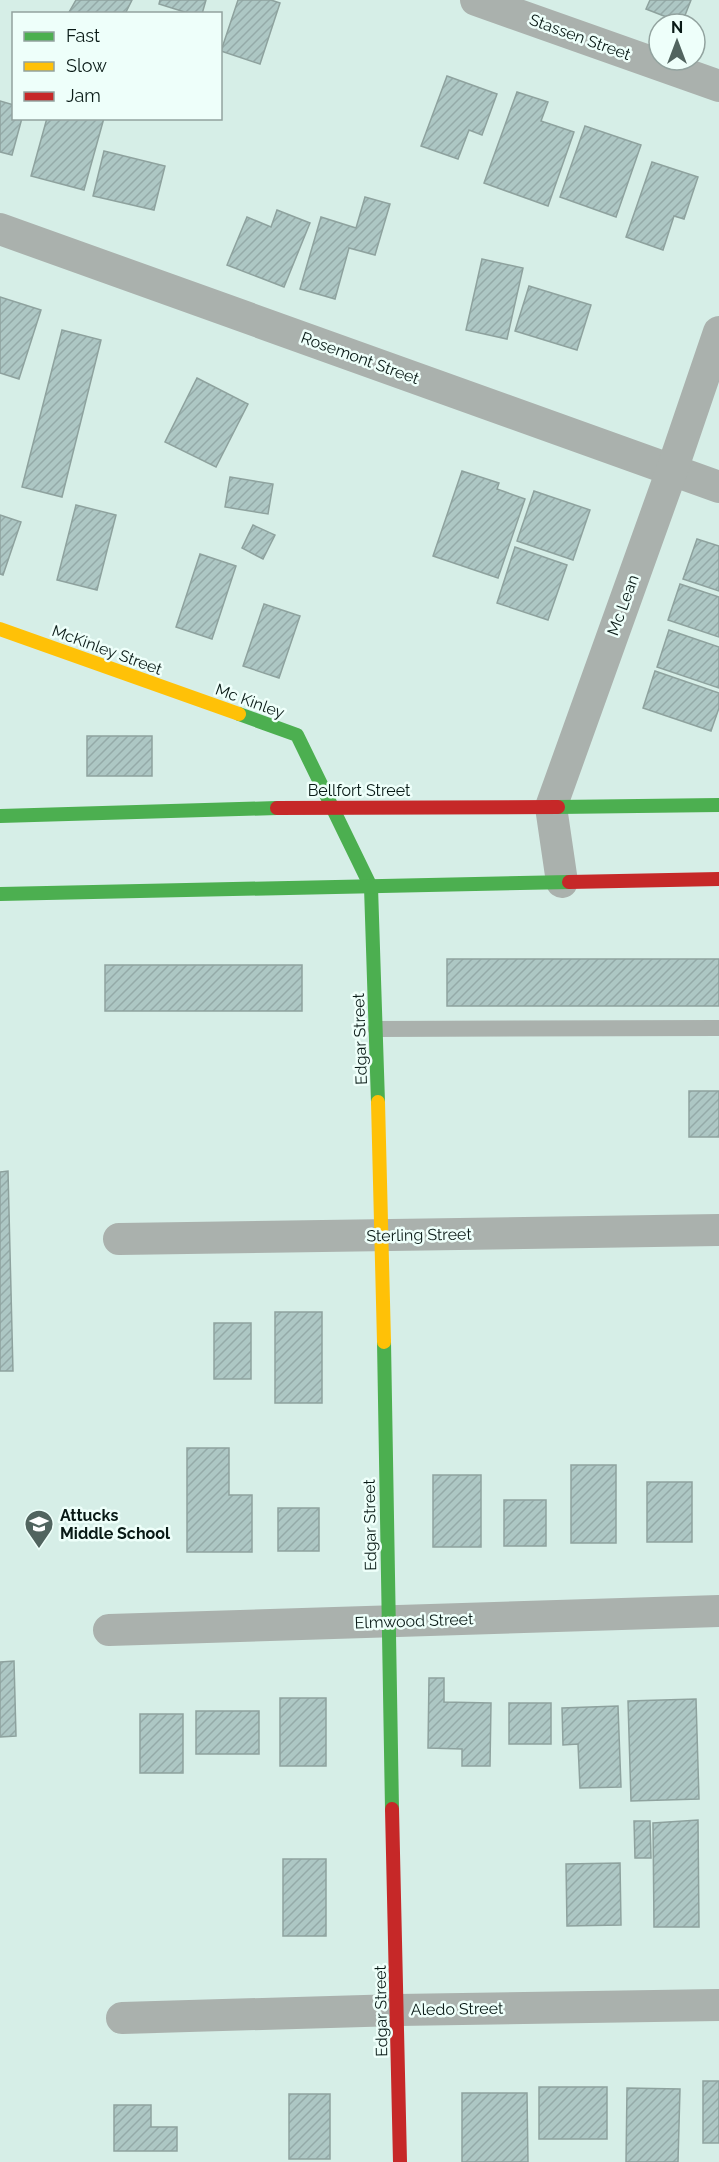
<svg xmlns="http://www.w3.org/2000/svg" width="719" height="2162" font-family="Raleway,sans-serif">
	<defs>
		<pattern id="building-hatch" width="6" height="6" patternUnits="userSpaceOnUse" patternTransform="scale(1.5)"><rect width="6" height="6" fill="#adc7c4"/><path d="M-1 1l2-2M0 6l6-6M5 7l2-2" fill="none" stroke="#94aaa8"/></pattern>
	</defs>
	<rect width="100%" height="100%" fill="#d6eee7"/>
	<g fill="url(#building-hatch)" stroke="#8ea29e" stroke-width="1.5">
		<polygon points="76,0 132,0 125,14 68,14"/>
		<polygon points="160,0 206,0 202,14 191,14 159,4"/>
		<polygon points="238,0 271,0 280,3 260,64 221,51"/>
		<polygon points="650,0 691,0 682,23 646,9"/>
		<polygon points="447,76 497,94 482,135 469,130 458,159 421,146"/>
		<polygon points="517,92 548,102 541,121 574,132 548,206 484,183"/>
		<polygon points="0,101 14,105 14,118 22,118 12,155 0,152"/>
		<polygon points="47,118 104,118 84,190 31,176"/>
		<polygon points="585,126 641,145 616,217 560,197"/>
		<polygon points="104,151 165,166 154,210 93,196"/>
		<polygon points="652,162 698,177 684,219 674,216 663,250 626,237"/>
		<polygon points="365,197 390,204 375,255 349,248 335,299 300,289 321,217 356,228"/>
		<polygon points="277,210 310,223 284,287 227,265 247,217 271,227"/>
		<polygon points="482,259 523,268 507,339 466,330"/>
		<polygon points="529,286 591,305 577,350 515,331"/>
		<polygon points="0,297 41,310 19,379 0,373"/>
		<polygon points="62,330 101,340 62,497 22,487"/>
		<polygon points="197,378 248,404 216,467 165,442"/>
		<polygon points="462,471 499,483 497,489 525,499 498,578 433,556"/>
		<polygon points="230,477 273,484 268,514 225,507"/>
		<polygon points="534,491 590,510 573,560 517,541"/>
		<polygon points="76,505 116,515 97,590 57,580"/>
		<polygon points="0,515 21,522 3,575 0,574"/>
		<polygon points="253,525 275,535 263,559 242,548"/>
		<polygon points="697,539 719,546 719,591 683,579"/>
		<polygon points="515,547 567,565 548,620 497,603"/>
		<polygon points="200,554 236,566 212,639 176,627"/>
		<polygon points="680,584 719,597 719,637 668,620"/>
		<polygon points="264,604 300,616 279,678 243,666"/>
		<polygon points="669,630 719,647 719,688 657,667"/>
		<polygon points="655,671 719,693 719,708 711,731 643,708"/>
		<rect x="87" y="736" width="65" height="40"/>
		<rect x="447" y="959" width="272" height="47"/>
		<rect x="105" y="965" width="197" height="46"/>
		<rect x="689" y="1091" width="30" height="46"/>
		<polygon points="8,1171 13,1371 0,1371 0,1172"/>
		<rect x="275" y="1312" width="47" height="91"/>
		<rect x="214" y="1323" width="37" height="56"/>
		<polygon points="187,1448 229,1448 229,1495 252,1495 252,1552 187,1552"/>
		<rect x="571" y="1465" width="45" height="78"/>
		<rect x="433" y="1475" width="48" height="72"/>
		<rect x="647" y="1482" width="45" height="60"/>
		<rect x="504" y="1500" width="42" height="46"/>
		<rect x="278" y="1508" width="41" height="43"/>
		<polygon points="14,1661 16,1736 0,1737 0,1662"/>
		<polygon points="429,1678 444,1678 444,1702 491,1703 490,1766 462,1766 462,1749 428,1748"/>
		<rect x="280" y="1698" width="46" height="68"/>
		<polygon points="696,1699 699,1799 631,1801 628,1701"/>
		<rect x="509" y="1703" width="42" height="41"/>
		<polygon points="618,1706 621,1787 580,1788 578,1744 563,1745 562,1708"/>
		<rect x="196" y="1711" width="63" height="43"/>
		<rect x="140" y="1714" width="43" height="59"/>
		<polygon points="698,1820 699,1927 654,1927 653,1823"/>
		<polygon points="634,1821 650,1821 651,1858 635,1858"/>
		<rect x="283" y="1859" width="43" height="77"/>
		<polygon points="620,1863 621,1925 567,1926 566,1864"/>
		<rect x="703" y="2081" width="16" height="62"/>
		<rect x="539" y="2087" width="68" height="52"/>
		<polygon points="627,2088 680,2089 678,2162 626,2162"/>
		<polygon points="462,2093 527,2093 528,2162 462,2162"/>
		<rect x="289" y="2094" width="41" height="65"/>
		<polygon points="114,2105 151,2105 151,2127 177,2127 177,2151 114,2151"/>
	</g>
	<g fill="none" stroke-linecap="round" stroke-linejoin="round">
		<polyline stroke="#aab1ad" stroke-width="16" points="376,1029 719,1028"/>
		<g stroke="#aab1ad" stroke-width="32">
			<polyline points="476,0 719,86"/>
			<polyline points="0,229 719,487"/>
			<polyline points="562,882 551,807 672,470 719,332"/>
			<polyline points="119,1239 719,1230"/>
			<polyline points="109,1630 719,1611"/>
			<polyline points="122,2018 398,2010 719,2005"/>
		</g>
		<g stroke="#4caf50" stroke-width="14">
			<polyline points="239,714 297,735 371,887 378,1102"/>
			<polyline points="558,807 719,805"/>
			<polyline points="0,816 277,808"/>
			<polyline points="0,894 569,882"/>
			<polyline points="384,1342 392,1809"/>
		</g>
		<g stroke="#ffc107" stroke-width="14">
			<polyline points="0,629 239,714"/>
			<polyline points="378,1102 384,1342"/>
		</g>
		<g stroke="#c62828" stroke-width="14">
			<polyline points="277,808 558,807"/>
			<polyline points="569,882 719,879"/>
			<polyline points="392,1809 400,2162"/>
		</g>
	</g>
	<defs>
		<g id="school-pin" transform="scale(1.5)"><path d="M0 17L-7.5 6A9.5 9.5 0 1 1 7.5 6Z" fill="#51645f" stroke="#eefffa"/><path d="M0-5L7-2L0 1L-7-2ZM-4 1L0 2.5L4 1V4Q0 6-4 4Z" fill="#fff"/></g>
	</defs>
	<g fill-rule="evenodd">
		<use href="#school-pin" x="39" y="1524"/>
	</g>
	<g text-anchor="middle" dominant-baseline="central" stroke-width="5" stroke-linejoin="round" paint-order="stroke">
		<g font-size="16" fill="#091a16" stroke="#eefffa">
			<text transform="translate(580 37) rotate(20)">Stassen Street</text>
			<text transform="translate(360 358) rotate(20)">Rosemont Street</text>
			<text transform="translate(623 605) rotate(-70)">Mc Lean</text>
			<text transform="translate(107 650) rotate(20)">McKinley Street</text>
			<text transform="translate(250 701) rotate(20)">Mc Kinley</text>
			<text x="359" y="790">Bellfort Street</text>
			<text transform="translate(360 1039) rotate(-92)">Edgar Street</text>
			<text transform="translate(419 1235) rotate(-1)">Sterling Street</text>
			<text transform="translate(370 1525) rotate(-91)">Edgar Street</text>
			<text transform="translate(414 1621) rotate(-2)">Elmwood Street</text>
			<text transform="translate(457 2009) rotate(-1)">Aledo Street</text>
			<text transform="translate(381 2011) rotate(-91)">Edgar Street</text>
		</g>
		<g font-size="16" font-weight="bold" fill="#091a16" stroke="#eefffa" text-anchor="start">
			<text x="60" y="1515">Attucks<tspan x="60" dy="18">Middle School</tspan></text>
		</g>
	</g>
	<rect x="12" y="12" width="210" height="108" fill="#eefffa" stroke="#92a39f" stroke-width="1.5"/>
	<rect x="24" y="32" width="30" height="9" fill="#4caf50" stroke="#92a39f" stroke-width="1.5"/>
	<text x="66" y="42" font-size="18" fill="#091a16">Fast</text>
	<rect x="24" y="62" width="30" height="9" fill="#ffc107" stroke="#92a39f" stroke-width="1.5"/>
	<text x="66" y="72" font-size="18" fill="#091a16">Slow</text>
	<rect x="24" y="92" width="30" height="9" fill="#c62828" stroke="#92a39f" stroke-width="1.5"/>
	<text x="66" y="102" font-size="18" fill="#091a16">Jam</text>
	<g transform="translate(677 42)"><circle r="28" fill="#eefffa" stroke="#92a39f" stroke-width="1.5"/>
	<path d="M0-4.5L10 22L0 15L-10 22Z" fill="#51645f"/>
	<text y="-9" font-size="16" font-weight="bold" text-anchor="middle" fill="#091a16">N</text>
	</g>
</svg>
